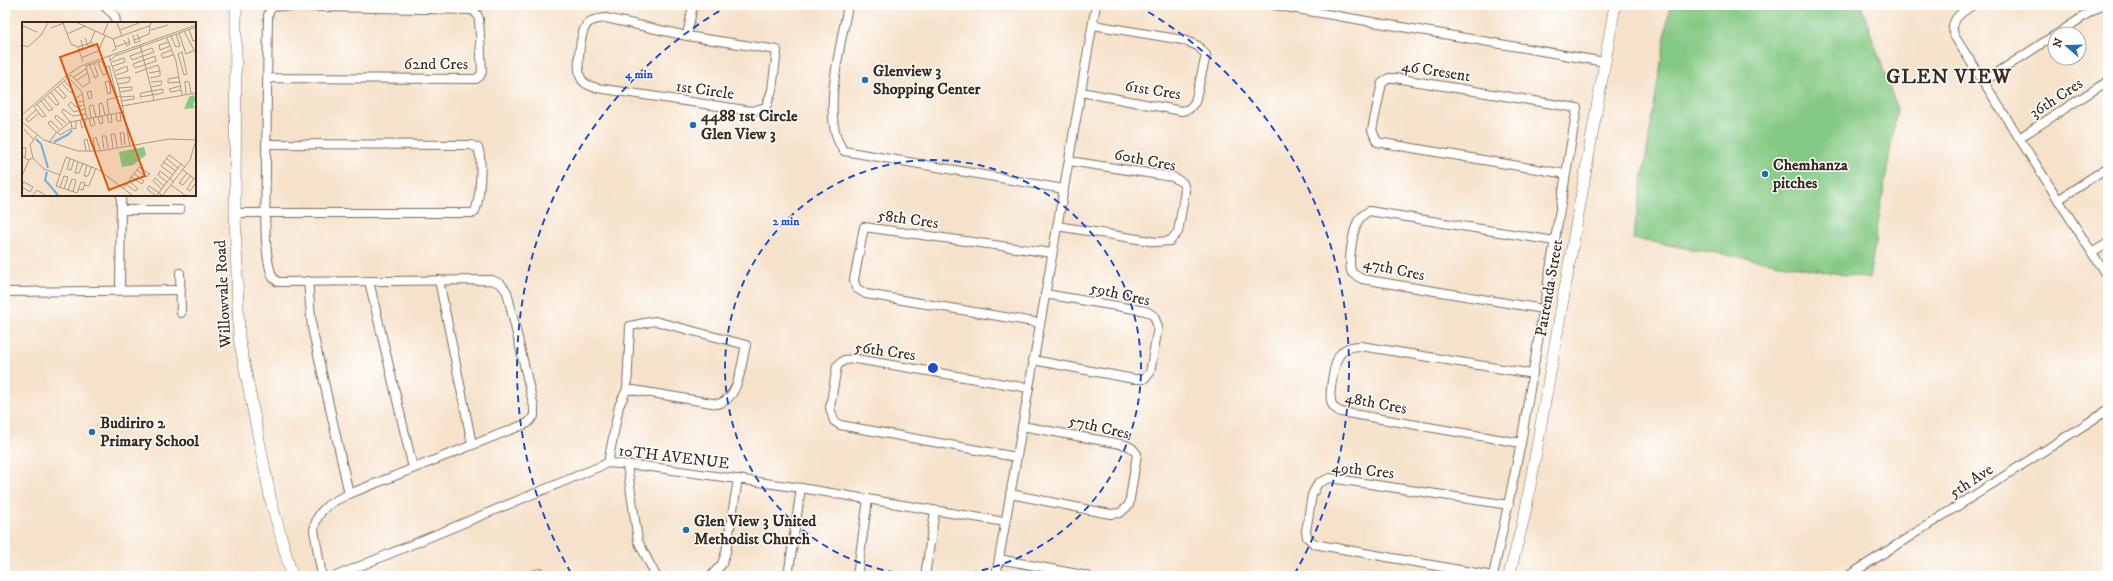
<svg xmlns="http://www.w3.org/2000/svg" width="2113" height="581" font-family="'IM FELL DW Pica',serif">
	<rect width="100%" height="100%" fill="#fff"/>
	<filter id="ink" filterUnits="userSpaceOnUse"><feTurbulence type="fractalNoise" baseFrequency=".025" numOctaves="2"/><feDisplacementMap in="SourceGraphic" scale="8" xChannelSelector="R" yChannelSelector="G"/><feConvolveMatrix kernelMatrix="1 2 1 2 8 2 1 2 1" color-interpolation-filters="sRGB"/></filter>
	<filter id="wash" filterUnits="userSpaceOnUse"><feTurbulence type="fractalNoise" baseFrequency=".012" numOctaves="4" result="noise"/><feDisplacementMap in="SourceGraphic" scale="16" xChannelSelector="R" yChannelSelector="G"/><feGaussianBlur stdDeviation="0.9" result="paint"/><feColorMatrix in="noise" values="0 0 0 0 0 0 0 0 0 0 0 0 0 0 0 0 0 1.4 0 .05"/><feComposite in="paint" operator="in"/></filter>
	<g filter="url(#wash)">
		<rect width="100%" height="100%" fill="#f6e2ca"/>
		<polygon fill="#84c983" stroke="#607a50" points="1670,5 1861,5 1897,109 1869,279 1633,239"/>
	</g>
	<g filter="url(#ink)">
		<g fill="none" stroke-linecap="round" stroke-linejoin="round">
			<g stroke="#7c6a5a" stroke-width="10">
				<g id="minor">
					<polyline points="103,5 115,16 116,23"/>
					<path d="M848,5C842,43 819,120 844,151L1064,189"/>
					<polyline points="1274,5 1605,62"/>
					<path d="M1973,5C1960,13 1948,21 1955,37L2108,278"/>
					<path d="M606,18L687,36L777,50L772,90L766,107L752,111L597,88C591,86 584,85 581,78C576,68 580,31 588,23C593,19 600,19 606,18Z"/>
					<polyline points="2057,34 2101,5"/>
					<polyline points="687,36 693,5"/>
					<path d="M267,78L476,79L480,76L482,72L479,19L477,14L472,10L277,6L271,8L268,15C267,67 267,118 266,169C266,197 262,254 273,278L278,282L492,280L501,284L507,292L534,407V416L528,423L349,494C331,502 317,508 314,530L322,576"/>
					<polyline points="1983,82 2055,35"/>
					<polyline points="1081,92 1182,111 1189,109 1195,102 1206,55 1198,46 1183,40 1093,25"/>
					<polyline points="2019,138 2108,81"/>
					<polyline points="2058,200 2108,167"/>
					<polyline points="122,210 180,210"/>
					<path d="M235,213H474C480,203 483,159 478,148L471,145L266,144"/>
					<polyline points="1057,226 1156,242 1170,241 1178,232 1185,191 1183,183 1173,177 1069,161"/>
					<polyline points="2092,253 2108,243"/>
					<polyline points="180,273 181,313"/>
					<polyline points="439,280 472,444"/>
					<polyline points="308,281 312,328 349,494"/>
					<polyline points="369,281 413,468"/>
					<polyline points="120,289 121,195"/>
					<polyline points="5,292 181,290"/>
					<path d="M1543,309L1362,279L1352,273C1347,264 1353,231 1358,221C1361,216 1364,214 1369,211L1555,241"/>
					<path d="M655,321L746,345C741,364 740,398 718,404L627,389L630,326Z"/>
					<polyline points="1040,323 866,294 856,288 854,280 864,227 1052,253"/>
					<polyline points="1033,360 1134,379 1144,379 1150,373 1158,327 1154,316 1146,311 1045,294"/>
					<path d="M1521,443L1341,412C1337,410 1334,409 1332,404C1328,395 1334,361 1341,353C1346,347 1353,346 1361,346L1533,374"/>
					<polyline points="1016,457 840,425 834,421 830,408 837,366 844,360 856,359 1029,388"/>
					<polyline points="608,463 619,406 627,389"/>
					<polyline points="627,465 638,541 656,576"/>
					<polyline points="1010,494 1110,514 1120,513 1129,505 1137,454 1132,448 1126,445 1022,426"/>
					<polyline points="999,559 1088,576"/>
					<polyline points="336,576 608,463 644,466 801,488 1005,522"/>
					<polyline points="527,576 540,573 548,576"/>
					<polyline points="711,576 722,564 726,552 738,479"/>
					<polyline points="788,576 801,488"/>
					<polyline points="857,576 868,499"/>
					<polyline points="925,576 935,511"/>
					<polyline points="996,576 1096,5"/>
					<polyline points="1493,576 1521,443 1577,108 1395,78 1389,78 1382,83 1372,130 1377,142 1566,174"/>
					<polyline points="1493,576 1314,544 1307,537 1306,531 1312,495 1318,483 1330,478 1509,505"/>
					<polyline points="1848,576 2108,410"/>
				</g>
			</g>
			<g stroke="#7c6a5a" stroke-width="12">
				<g id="tertiary">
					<polyline points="236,5 235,213 239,338 271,501 292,576"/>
					<polyline points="1509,576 1526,509 1615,5"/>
				</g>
			</g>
			<use href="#minor" stroke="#fff" stroke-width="8"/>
			<use href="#tertiary" stroke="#fff" stroke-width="11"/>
		</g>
	</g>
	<g fill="none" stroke="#1d4ed8" stroke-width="2" stroke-dasharray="7 5">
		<path d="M931 576A208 208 0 1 1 935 576"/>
		<path d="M571 573A416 416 0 0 1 728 6M1138 6A416 416 0 0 1 1295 573"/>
	</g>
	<g fill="#1f6fb2" stroke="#fff" stroke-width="1.5">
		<circle cx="865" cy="80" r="4"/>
		<circle cx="693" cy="125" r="4"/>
		<circle cx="1765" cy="174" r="4"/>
		<circle cx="92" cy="432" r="4"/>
		<circle cx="686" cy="530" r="4"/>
	</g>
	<g text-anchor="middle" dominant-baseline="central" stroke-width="3" stroke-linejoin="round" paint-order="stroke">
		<g font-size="16" fill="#3b2a1e" stroke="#fff">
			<text x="436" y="64">62nd Cres</text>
			<text transform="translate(1436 71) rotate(9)">46 Cresent</text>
			<text transform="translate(705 90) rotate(8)">1st Circle</text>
			<text transform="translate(1153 90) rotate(9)">61st Cres</text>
			<text transform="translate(2056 98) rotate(-33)">36th Cres</text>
			<text transform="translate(1145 160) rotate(11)">60th Cres</text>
			<text transform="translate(908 219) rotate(8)">58th Cres</text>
			<text transform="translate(1394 269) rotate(12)">47th Cres</text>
			<text transform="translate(1549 288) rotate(-80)">Patrenda Street</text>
			<text transform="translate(223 294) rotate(-93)">Willowvale Road</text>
			<text transform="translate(1120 294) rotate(13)">59th Cres</text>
			<text transform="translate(885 351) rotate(8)">56th Cres</text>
			<text transform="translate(1376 403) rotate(11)">48th Cres</text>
			<text transform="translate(1099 427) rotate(13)">57th Cres</text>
			<text transform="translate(674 457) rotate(7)">10TH AVENUE</text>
			<text transform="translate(1363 470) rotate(6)">49th Cres</text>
			<text transform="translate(1971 481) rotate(-33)">5th Ave</text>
		</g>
		<g font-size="16" font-weight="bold" fill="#3b2a1e" stroke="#fff" text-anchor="start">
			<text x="873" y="71">Glenview 3<tspan x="873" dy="18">Shopping Center</tspan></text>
			<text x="701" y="116">4488 1st Circle<tspan x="701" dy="18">Glen View 3</tspan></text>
			<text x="1773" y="165">Chemhanza<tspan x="1773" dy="18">pitches</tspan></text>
			<text x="100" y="423">Budiriro 2<tspan x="100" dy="18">Primary School</tspan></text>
			<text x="694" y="521">Glen View 3 United<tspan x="694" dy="18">Methodist Church</tspan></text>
		</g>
		<g font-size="20" font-weight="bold" letter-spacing="1" fill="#3b2a1e" stroke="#fff">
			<text x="1949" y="77">GLEN VIEW</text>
		</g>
	</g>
	<g transform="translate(22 22)">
		<rect width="174" height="174" fill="#f6e2ca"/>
		<path d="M171,73L174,76L171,83L173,86L162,87L167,75ZM122,125L124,133L111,143L100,145L97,130Z" fill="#84c983"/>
		<path fill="none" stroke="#6db0e2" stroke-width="2" d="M14,117L19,122L26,146M32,120L47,112L50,108M25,150L23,158L36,173"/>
		<path fill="none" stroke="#ab9885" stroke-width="1" d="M41,1L49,22L56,25L68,21L73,9M56,1L91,17L127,4L130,1M95,1L100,14M1,4L15,10M29,6L42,1M167,7L171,19L174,18M98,8L117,1M129,8L146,3M162,9L174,32M157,11L164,32L171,29M45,12L63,4M81,13L86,1M111,13L113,21L118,19L115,12M149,14L154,25L158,24L154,12M63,16L66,24L71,23L69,20M145,16L154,39L160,73M102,18L105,24L108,22L106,16M112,18L127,12L128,4M147,20L137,23L138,28L148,24M0,23L6,25L19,13L26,1M118,23L132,78M56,25L61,40M93,25L108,20M130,26L132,30L110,38L108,34ZM56,28L61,26L59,18M150,28L139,32L141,36L151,33M90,29L94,27L91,17M160,30L165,52L162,53L156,32ZM87,34L97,66L108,124M133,34L134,39L113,46L111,42ZM59,36L76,29L83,14M89,38L93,34L174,5M90,40L102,36L103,40L91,44M67,42L73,56L76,54L72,42M83,45L87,44L95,75L98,74M93,49L105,44L106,49L94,53M113,51L136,43L138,49M127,51L138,49V54L128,56M45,54L60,70L65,97M52,55L64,47M157,55L146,57V61L158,60M95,57L108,55L107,60L96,62M55,58L66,51M87,59L89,71L86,72L83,60ZM129,60L140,59L139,63L129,65M39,61L49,71L51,68L42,59M158,64L147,67L149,70L159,68M97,66L110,65V68L98,70M32,67L42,77L44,74L36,65M141,67V71L118,75L119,71ZM69,69L70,76L67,77L65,70ZM60,72L53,77L56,80L62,79M164,72L163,59L167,60L169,71M25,73L34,83L37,82L29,70M99,75L112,74V77L99,79M19,79L27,89L31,87L22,77M62,83L54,85L49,80L46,83L52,90L63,87M100,84L174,71M12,85L49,53L61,65L68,60L64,44L76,40L80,39L85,52L81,53L76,40M12,85L20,95L24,94L15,82M14,88L4,97L6,100L17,91M94,92L95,99H99L98,91M0,93L44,54L59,44L174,3M85,93L87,101L90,100L89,92M87,93L85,78L95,75M78,94L77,82L80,81L83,93M76,95L78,102L81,101L80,94M67,96L69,104L73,103L71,95M69,96L67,84L71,83L74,95M58,98L60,106L63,104V97M0,100L22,118L56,129H78L147,117L174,118M48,100L40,90L41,87L51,94L64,92M49,100L50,106L54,107V99M41,104L33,96L34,93L44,101M2,107L12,118M34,110L26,101L29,99L37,107M35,110L38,113L50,106M15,113L8,123L11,136L22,147L38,153M27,121L33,112L48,100L101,90M100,124L98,111H102L103,123M0,126H4L3,136M91,126L89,112H93L95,125M82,127L80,114H84L86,126M73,128L71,117L74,115L78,128M64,129L62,118L65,117L68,129M0,134L6,138L11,136M144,136L156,146M48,137L45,147L49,148L52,138M56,140L53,151H57L61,141M141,140L154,149M65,143L62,154H66L70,144M161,148L174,158M151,153L139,144L147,133L163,145M0,154L7,138M109,155L120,162L122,159L112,152M172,156L165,167L168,169L174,161M145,160L136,153L138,149L152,160M157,161L161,163L169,153M157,161L165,151M104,162L113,169L116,167L107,159M0,163L2,160L11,165L8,170L0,165M63,163L67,164L74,146M149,163L163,173M38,165L42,154L46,155L42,167M101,166L104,162L107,159L109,155L115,148L117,145L128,152L124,155L115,148M57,167L61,168L63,161L59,160L55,171L34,164L44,135L77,148L110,173M140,167L131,159L133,156L142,164M46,168L50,157L54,158L51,170M11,173L15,168L23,173M133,173L125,167L127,164L140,173M135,173L159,142M141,173L168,138L174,118"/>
		<path fill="#df570d" fill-opacity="0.15" stroke="#df570d" stroke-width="2" d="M75,22L123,154L87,168L38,35Z"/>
		<rect width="174" height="174" fill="none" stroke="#3b2a1e" stroke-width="2"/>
	</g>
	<circle cx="933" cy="368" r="6" fill="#1d4ed8" stroke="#fff" stroke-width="2"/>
	<g font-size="12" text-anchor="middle" font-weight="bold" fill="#1d4ed8" stroke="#fff" stroke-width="3" stroke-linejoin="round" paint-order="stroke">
		<text x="639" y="78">4 min</text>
		<text x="786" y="225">2 min</text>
	</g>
	<rect width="2113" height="581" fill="none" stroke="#fff" stroke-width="20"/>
	<g transform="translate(2067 46) rotate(290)"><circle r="19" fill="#ffffff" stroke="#b1aaa5"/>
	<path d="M0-3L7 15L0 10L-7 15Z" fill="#1f6fb2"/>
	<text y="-6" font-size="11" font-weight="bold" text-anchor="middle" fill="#3b2a1e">N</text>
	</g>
</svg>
